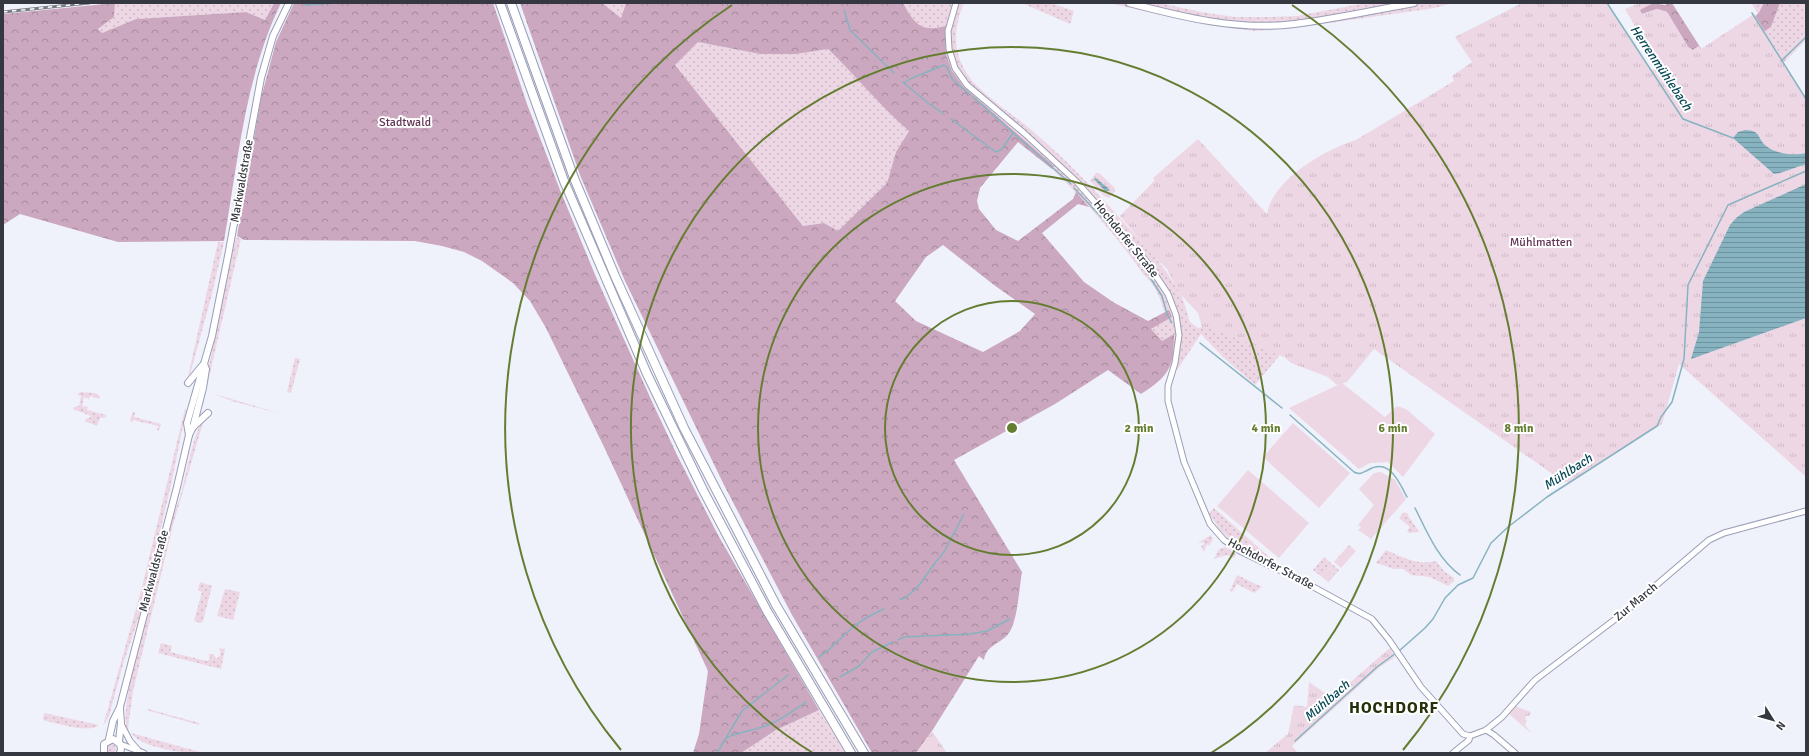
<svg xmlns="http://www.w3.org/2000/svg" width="1809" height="756" font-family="Signika,sans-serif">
	<defs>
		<pattern id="grass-dots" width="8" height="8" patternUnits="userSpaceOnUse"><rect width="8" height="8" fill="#eed7e5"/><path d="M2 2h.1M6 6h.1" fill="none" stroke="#cdb9c6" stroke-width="1.8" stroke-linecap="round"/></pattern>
		<pattern id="forest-crowns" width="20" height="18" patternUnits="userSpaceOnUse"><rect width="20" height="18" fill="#cba8bf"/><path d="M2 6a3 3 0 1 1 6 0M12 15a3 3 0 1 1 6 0" fill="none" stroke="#a68a9d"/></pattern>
		<pattern id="wetland-marsh" width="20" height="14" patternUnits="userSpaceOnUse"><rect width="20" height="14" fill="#eed7e5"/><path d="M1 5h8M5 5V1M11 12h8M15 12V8" fill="none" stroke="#cdb9c6"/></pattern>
		<pattern id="park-tufts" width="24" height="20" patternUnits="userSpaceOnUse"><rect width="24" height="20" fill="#eed7e5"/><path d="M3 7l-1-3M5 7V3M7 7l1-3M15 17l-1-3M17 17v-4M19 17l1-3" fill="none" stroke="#cdb9c6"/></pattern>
		<pattern id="water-rules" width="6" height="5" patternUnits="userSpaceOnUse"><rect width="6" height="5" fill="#87b3c0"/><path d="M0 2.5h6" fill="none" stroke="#6f939e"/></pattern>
	</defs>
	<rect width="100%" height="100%" fill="#eff1fb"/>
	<g fill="url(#grass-dots)">
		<polygon points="115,3 274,3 265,20 246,12 136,19 102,33 98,29 114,17"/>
		<polygon points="602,3 626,3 621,18"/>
		<path d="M903,3H964C954,27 952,49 966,72C976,90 1012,114 1029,128C1065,158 1097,192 1128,227C1146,247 1165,267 1179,291C1184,300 1187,312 1190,322L1198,328L1205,326L1280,355L1255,385L1224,358L1201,334L1177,370L1170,366L1174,350V334L1162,341L1151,329L1171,317L1169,310L1164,311C1160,297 1155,285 1144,275C1117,236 1086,202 1052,169L1054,166L964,87L952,71L946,54L945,42L933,30L918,25L910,15Z"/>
		<polygon points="1022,3 1051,3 1074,11 1070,24"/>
		<polygon points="1109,3 1160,3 1201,12 1235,17 1272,17 1297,16 1366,3 1452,3 1435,8 1294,28 1254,31 1201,24"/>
		<polygon points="1751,3 1764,3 1758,14"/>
		<polygon points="1780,3 1806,3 1806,33 1783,55 1772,45 1702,58 1771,27"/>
		<path d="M698,42L760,54H796L828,49C856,76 880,106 909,131L896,152L887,183L838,231L824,223L803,226L674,65Z"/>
		<polygon points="236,237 241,239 207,386 208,370"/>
		<polygon points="218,242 224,242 212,294 191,371 188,377"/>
		<polygon points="295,358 300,359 291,393 287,392"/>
		<polygon points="80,392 95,393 100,396 99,399 90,396 89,400 88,398 84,397 82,406 86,407 88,406 87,410 106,415 106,417 100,418 97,426 85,421 86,419 91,417 91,416 73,409 74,407 79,406 81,396 77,395"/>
		<polygon points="211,393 214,394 282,414 235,402"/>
		<polygon points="185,409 186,411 171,485 142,608 124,661 109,716 103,726 141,591"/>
		<polygon points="133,411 135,412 134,417 161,424 159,430 157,430 158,426 133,420 133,422 130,421"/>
		<path d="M204,419L173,525L133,691L128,728L129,732L127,733C120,707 141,639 148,611C154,583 160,555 168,528C171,518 176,509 179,500C186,480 192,434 204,419Z"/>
		<polygon points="1214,508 1276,563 1278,564 1230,539 1220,530 1209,513"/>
		<polygon points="1404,512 1408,514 1409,518 1410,518 1419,532 1409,533 1407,531 1410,527 1399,518"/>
		<polygon points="1211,535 1213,539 1209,546 1208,544 1206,546 1204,552 1201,547 1204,544 1203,542 1198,543"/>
		<polygon points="1225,547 1236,554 1234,558 1227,555 1214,559 1219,549"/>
		<path d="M1386,550C1402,557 1418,566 1436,561L1444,571L1454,578V581L1448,586L1430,577L1411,575L1403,569H1394L1376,563Z"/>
		<polygon points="1324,557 1339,570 1328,583 1327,581 1335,573 1330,568 1322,577 1313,570"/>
		<polygon points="1237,575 1262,587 1254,593 1237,584 1232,592 1230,591"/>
		<polygon points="200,582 212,586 203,621 201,623 194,621 202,592 198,590"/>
		<polygon points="225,589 240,592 233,620 217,616"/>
		<polygon points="161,643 172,646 170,652 207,661 210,659 209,654 213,654 217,659 221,654 219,648 225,649 221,669 158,653"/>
		<polygon points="148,709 199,723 199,725 147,710"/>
		<polygon points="819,710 845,753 741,753 776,730"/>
		<path d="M44,713L99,725C89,734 56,723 43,720Z"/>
		<path d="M131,733L200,752V753C182,753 142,748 131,733Z"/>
		<circle cx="111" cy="749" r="5"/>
	</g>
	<g fill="url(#forest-crowns)" fill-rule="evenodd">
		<path d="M115,3L114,17L98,29L102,33L136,19L246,12L265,20L274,3H281C245,77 238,161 224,241L118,242L20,214L3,225V14Z"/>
		<polygon points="294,3 493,3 527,104 560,190 596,277 654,406 678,457 718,535 819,710 776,730 741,753 693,753 699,734 708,671 605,449 546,328 530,301 513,283 482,261 464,252 442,246 415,241 244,240 237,236 261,98 276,42"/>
		<path d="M520,3H602L621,18L626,3H903C914,23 921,33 945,26L946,54L952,71L964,87L1054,166L1052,169L1018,142L980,188L977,201L979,209L996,230L1018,241L1073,199L1076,192L1089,207L1078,204L1042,233L1084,282L1113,302L1148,321L1169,310L1172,317L1151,329L1162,341L1174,334C1174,368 1169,376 1141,394L1108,370L1055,404L954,460L1022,572C1019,589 1018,619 1009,633C1002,643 986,645 984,660L979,656L932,731L916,753H872L792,615L724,485L625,281L580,175ZM698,42L760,54H796L828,49C856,76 880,106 909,131L896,152L887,183L838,231L824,223L803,226L675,65ZM943,245L994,285L1035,314L1020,331L983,352L916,321L895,301L926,257Z"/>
		<polygon points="1653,3 1664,5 1672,3 1702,50 1758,14 1764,3 1780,3 1771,27 1756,36 1703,57 1688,47 1667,12 1657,9 1642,14 1639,10"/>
	</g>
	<g fill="url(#wetland-marsh)">
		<polygon points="1806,33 1806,40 1763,83 1772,45 1783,55"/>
		<polygon points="1096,173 1099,173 1114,187 1115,191 1109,198 1104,196 1090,181"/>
	</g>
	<g fill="url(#park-tufts)">
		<path d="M1522,3H1606L1651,71L1659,67L1625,9L1640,3H1653L1640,10L1642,14L1657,9L1667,12L1688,47L1692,50L1699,46L1701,49L1754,14L1806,99V477L1679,364L1662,424L1569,482H1564L1374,349L1347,382L1337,385L1328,377L1291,363L1284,357L1207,327H1202L1198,313L1180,294L1167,269L1154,257L1120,216L1155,180L1153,178L1198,139L1267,214C1272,180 1326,149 1356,140L1454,81L1452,76L1472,62L1455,37Z"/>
		<polygon points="1349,545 1356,551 1341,568 1334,562"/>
		<polygon points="1390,648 1395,657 1380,667 1292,746 1298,753 1265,753 1288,734 1294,705 1307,707 1309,682 1332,698"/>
		<polygon points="1515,706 1531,712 1529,716 1526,716 1525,719 1527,720 1525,725 1531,733 1508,713"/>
		<polygon points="932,731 947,753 916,753 917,752"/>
	</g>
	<g fill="#eed7e5">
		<polygon points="1342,383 1385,417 1397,406 1406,409 1435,434 1403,477 1388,462 1370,463 1359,469 1289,408"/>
		<polygon points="1293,423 1350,473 1319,508 1263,457"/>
		<polygon points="1248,470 1309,523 1279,558 1217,506"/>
		<polygon points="1381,472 1395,480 1406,499 1371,539 1358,530 1361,527 1358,525 1374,505 1359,489 1374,473"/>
		<polygon points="1330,568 1335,573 1327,581 1322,577"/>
	</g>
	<g fill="url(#water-rules)">
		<path d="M1745,130C1762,131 1756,137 1766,146C1776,154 1794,156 1806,153V164L1780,173L1774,174L1733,138L1738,132Z"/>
		<polygon points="1096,178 1110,190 1109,191 1105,191 1094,179"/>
		<polygon points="1806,184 1806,318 1691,359 1699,332 1703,281 1730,225 1736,218 1744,212"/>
	</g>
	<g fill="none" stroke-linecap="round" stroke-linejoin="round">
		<g stroke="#87b3c0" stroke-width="1.5">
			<polyline points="1607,3 1683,119 1733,138"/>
			<polyline points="305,5 337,3"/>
			<polyline points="844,10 850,30 894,73"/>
			<polyline points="1752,13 1806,99"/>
			<polyline points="1781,61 1806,37"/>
			<polyline points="903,82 904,83 910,79 944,65 947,67 952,79 970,95"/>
			<polyline points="904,83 928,103 944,114"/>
			<polyline points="973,97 1071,184"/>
			<polyline points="951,119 996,152 1002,149 1013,133"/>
			<polyline points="1074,188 1121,238"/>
			<polyline points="1125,244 1149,275"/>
			<polyline points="1151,279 1162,296 1167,314 1172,323"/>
			<polyline points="1200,343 1282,408"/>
			<path d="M1290,415L1354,472C1360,475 1362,473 1368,470C1389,457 1399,482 1407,497"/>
			<path d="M1415,508C1427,532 1438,559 1460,575"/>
			<polyline points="900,599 905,598 917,588 935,563 944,552 964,514"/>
			<polyline points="898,640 904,637 970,634 987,631 1010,619"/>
			<polyline points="1399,651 1425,628 1433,619 1445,598 1458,585 1473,578 1491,543 1508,527 1547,497 1657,426 1661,417 1672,402 1684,359 1688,285 1728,205 1806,171"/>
			<path d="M819,657C832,649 840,638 852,628C862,620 872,614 884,609"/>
			<polyline points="840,677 859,666 872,652 893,642"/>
			<path d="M726,738C740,731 754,731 768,725C782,720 794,710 806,702"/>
			<polyline points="1295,741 1377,667 1396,653"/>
			<polyline points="717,753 742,711 788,675"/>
		</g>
		<g stroke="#9a9eb6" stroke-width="7">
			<g id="tertiary">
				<polyline points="956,3 948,31 949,49 955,68 967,85 1024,133 1077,182 1146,261 1168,294 1176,315 1179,335 1175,363 1168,386 1168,401 1184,462 1210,524 1224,540 1240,551 1308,584 1372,619 1389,640 1421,687 1463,734 1470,736 1486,730 1502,717 1535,680 1626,611 1709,540 1724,533 1806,511"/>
				<polyline points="121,724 130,741 138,750"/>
				<polyline points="1486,730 1494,735 1515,753"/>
				<polyline points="120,744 144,753"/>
				<polyline points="1453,753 1469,740 1470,736"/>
			</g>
		</g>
		<g stroke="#9a9eb6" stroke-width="8">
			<g id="secondary">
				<path d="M1129,3C1182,17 1239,31 1294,24C1334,19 1375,10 1414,3"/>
				<polyline points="188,383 202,366"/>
				<polyline points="193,427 208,413"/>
				<polyline points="189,435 187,423 212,336 228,256 261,78 273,36 289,3"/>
				<polyline points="109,739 113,721 120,707 177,487 189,435 193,427 203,388 206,369 204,364"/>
				<polyline points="119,741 121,723 120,709"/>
				<polyline points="104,753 104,744 113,739 120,744 121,749 120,753"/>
			</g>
		</g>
		<g stroke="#9a9eb6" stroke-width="10">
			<g id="motorway">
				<polyline points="500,3 564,181 647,374 703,490 767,611 851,753"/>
				<polyline points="511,3 574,178 615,276 684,428 776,605 864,753"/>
			</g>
		</g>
		<use href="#tertiary" stroke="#fff" stroke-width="5"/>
		<use href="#secondary" stroke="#fff" stroke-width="6"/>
		<use href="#motorway" stroke="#fff" stroke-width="8"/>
		<g stroke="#787a84" stroke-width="3">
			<polyline id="rail" points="3,12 89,3"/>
		</g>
		<use href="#rail" stroke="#fff" stroke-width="1.5" stroke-dasharray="4.5" stroke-linecap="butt"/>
	</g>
	<g fill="none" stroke="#647d30" stroke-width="2">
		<circle cx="1012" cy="428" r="127"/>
		<circle cx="1012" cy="428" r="254"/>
		<path d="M813 753A381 381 0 1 1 1211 753"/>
		<path d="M621 750A507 507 0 0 1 732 5M1292 5A507 507 0 0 1 1403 750"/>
	</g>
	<g text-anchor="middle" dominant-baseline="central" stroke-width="4" stroke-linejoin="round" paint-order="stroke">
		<g font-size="12" fill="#633555" stroke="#fff">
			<text x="405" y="122">Stadtwald</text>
			<text x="1541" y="242">Mühlmatten</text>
		</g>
		<g font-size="12" fill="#363841" stroke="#fff">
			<text transform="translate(242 181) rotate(-80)">Markwaldstraße</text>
			<text transform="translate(1126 239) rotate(51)">Hochdorfer Straße</text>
			<text transform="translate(1271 564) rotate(28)">Hochdorfer Straße</text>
			<text transform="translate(154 571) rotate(-75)">Markwaldstraße</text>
			<text transform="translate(1636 602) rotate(-40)">Zur March</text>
		</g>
		<g font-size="13" font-style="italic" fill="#064957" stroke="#fff">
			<text transform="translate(1661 68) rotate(56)">Herrenmühlebach</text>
			<text transform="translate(1568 472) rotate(-33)">Mühlbach</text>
			<text transform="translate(1327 701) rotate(-41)">Mühlbach</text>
		</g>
		<g font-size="16" font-weight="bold" letter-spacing="1" fill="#25310b" stroke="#fff">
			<text x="1394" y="708">HOCHDORF</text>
		</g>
	</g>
	<circle cx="1012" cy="428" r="6" fill="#647d30" stroke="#fff" stroke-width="2"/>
	<g font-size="12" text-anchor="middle" font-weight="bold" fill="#647d30" stroke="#fff" stroke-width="4" stroke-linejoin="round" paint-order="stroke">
		<text x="1139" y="432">2 min</text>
		<text x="1266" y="432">4 min</text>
		<text x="1393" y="432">6 min</text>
		<text x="1519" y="432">8 min</text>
	</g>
	<rect width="1809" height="756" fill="none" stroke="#363841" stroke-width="8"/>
	<g transform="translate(1773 720) rotate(127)" stroke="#ffffff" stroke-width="3" paint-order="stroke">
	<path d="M0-3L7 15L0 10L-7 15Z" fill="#363841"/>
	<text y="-6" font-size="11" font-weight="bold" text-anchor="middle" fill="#363841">N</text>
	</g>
</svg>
